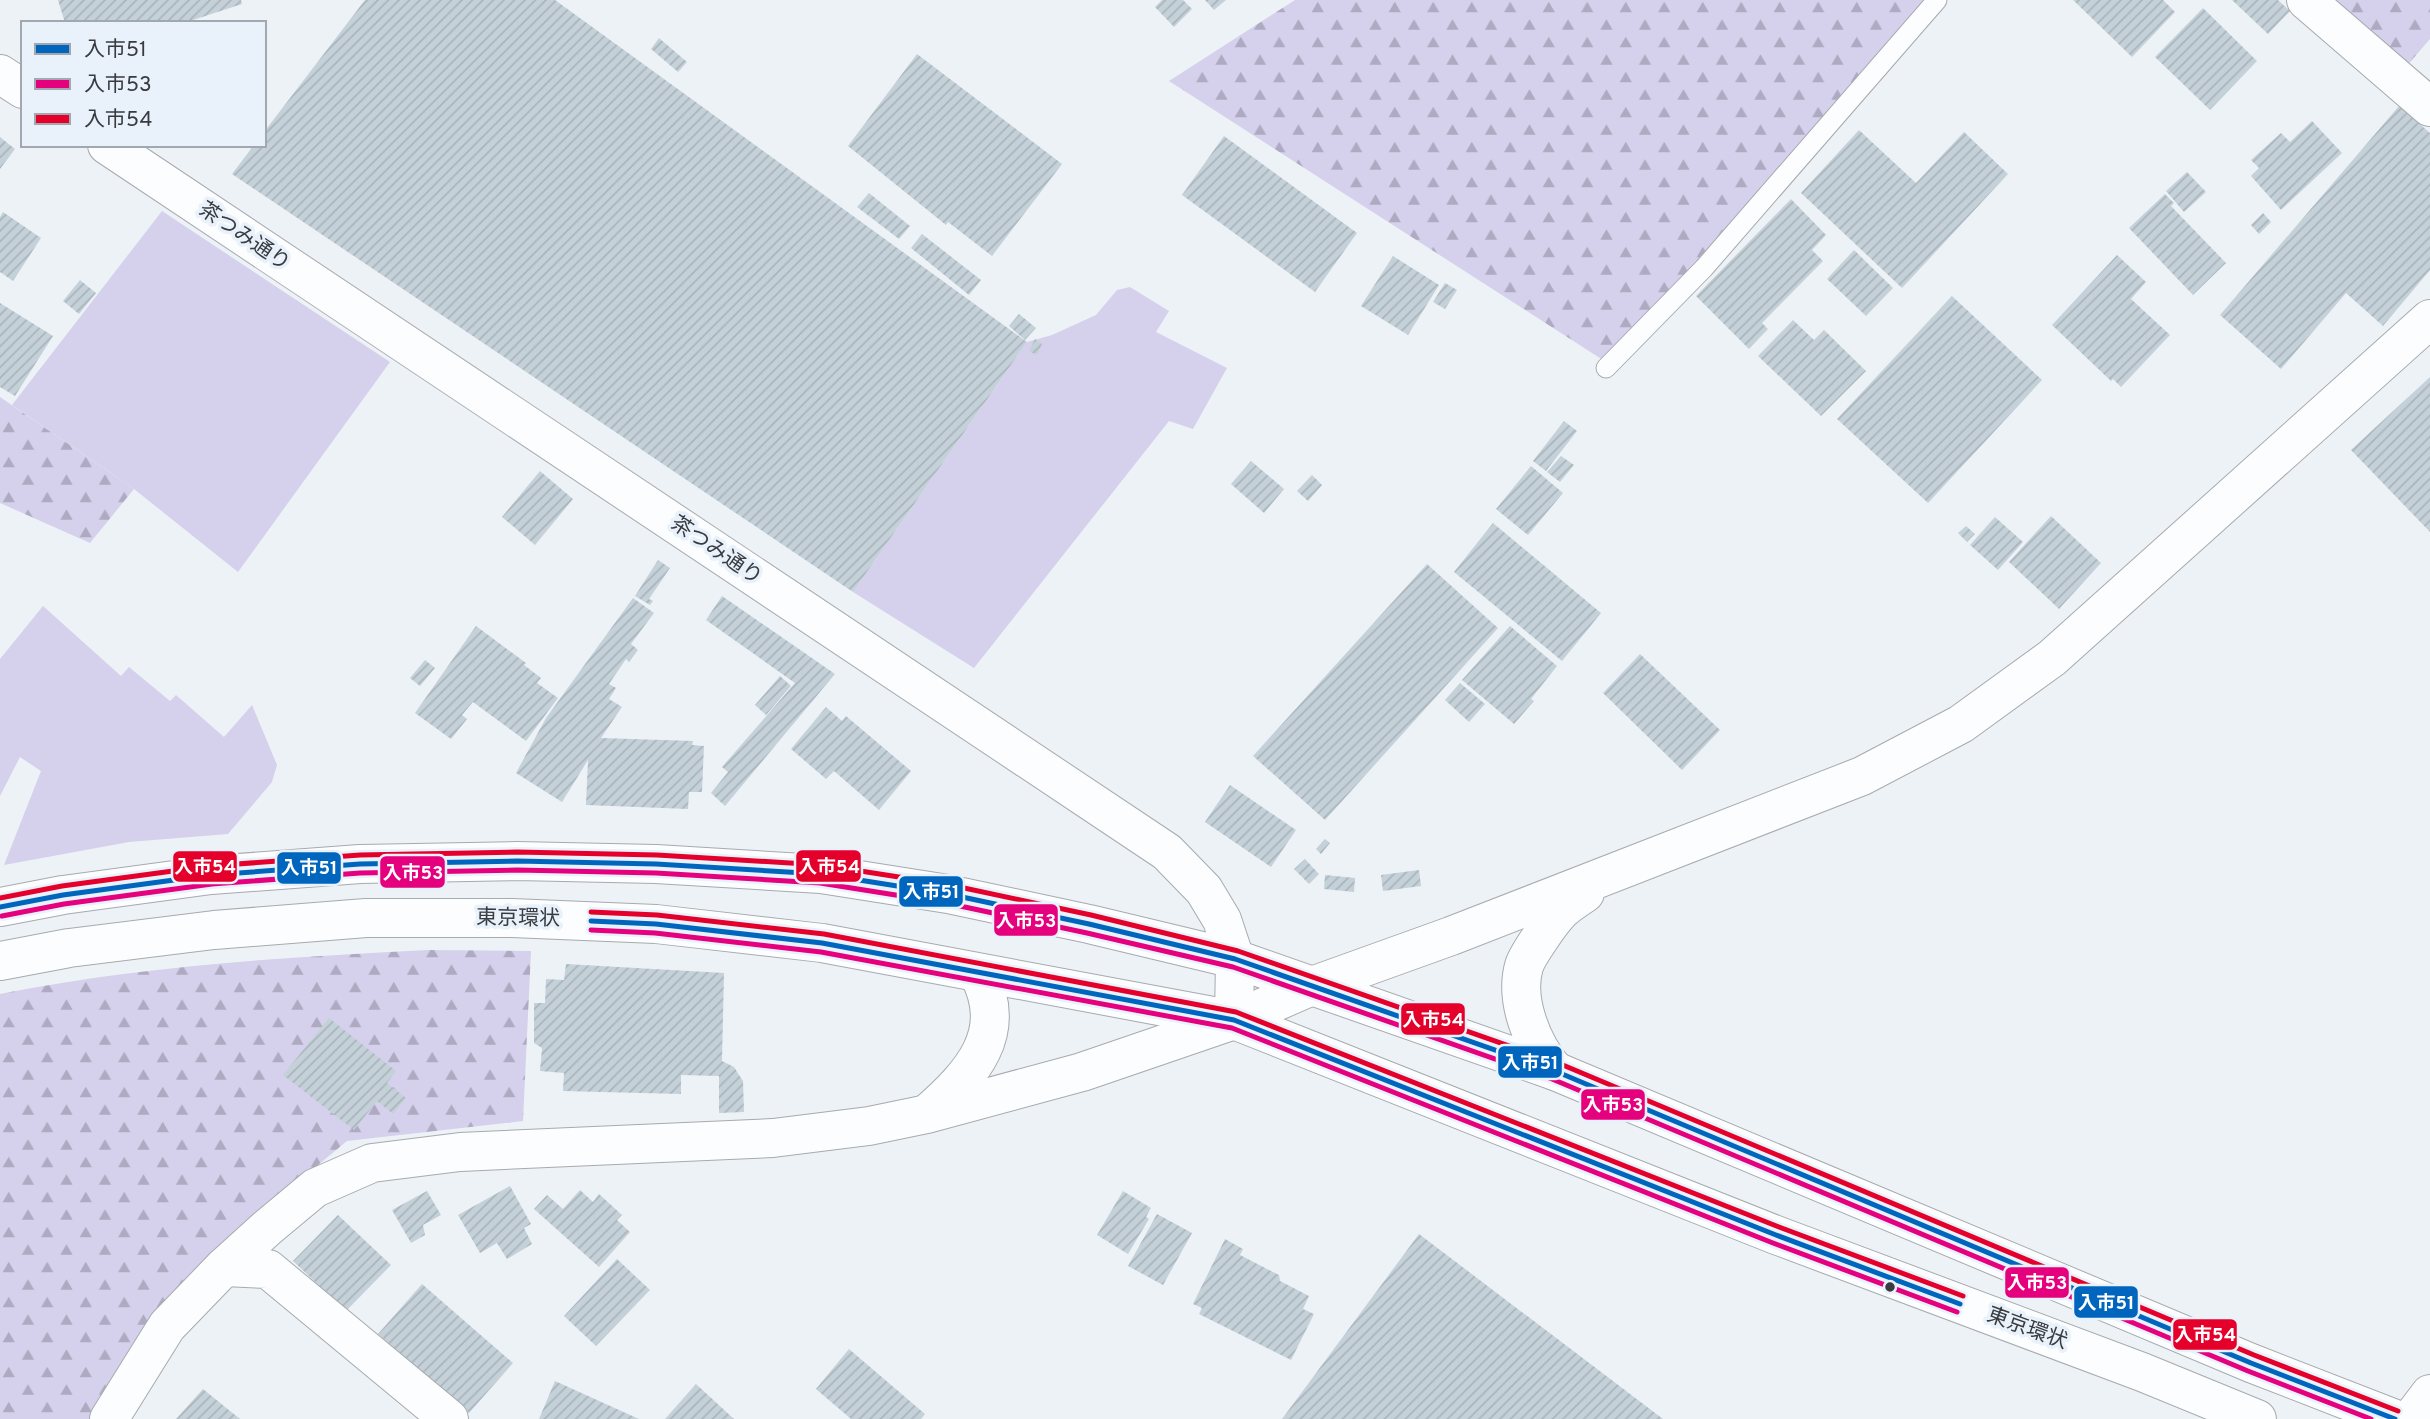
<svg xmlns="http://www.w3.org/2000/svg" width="2430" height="1419" font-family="Overpass,'Noto Sans JP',sans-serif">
	<defs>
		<pattern id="forest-firs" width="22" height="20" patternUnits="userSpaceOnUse" patternTransform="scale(1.75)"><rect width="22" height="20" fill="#d5d0ec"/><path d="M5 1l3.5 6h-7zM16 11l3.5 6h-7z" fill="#aeaac1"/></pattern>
		<pattern id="building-hatch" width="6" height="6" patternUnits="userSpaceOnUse" patternTransform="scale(1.75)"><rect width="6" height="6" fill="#c5d1d9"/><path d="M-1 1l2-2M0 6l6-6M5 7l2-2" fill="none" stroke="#aab4bb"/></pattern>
	</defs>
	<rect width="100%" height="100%" fill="#edf2f7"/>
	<g fill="#d5d0ec">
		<polygon points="162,211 390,362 238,572 134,489 12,405"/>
		<polygon points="1130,287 1169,311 1156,332 1227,368 1193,429 1169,421 974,668 853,592 1027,342 1052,335 1096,315 1117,290"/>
		<polygon points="43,606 121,676 129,667 170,701 176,695 224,737 252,705 277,765 272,782 228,834 129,842 4,865 41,771 20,757 0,796 0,659"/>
	</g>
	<g fill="url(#forest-firs)">
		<polygon points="1295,0 1939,0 1606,362 1169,81"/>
		<polygon points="2297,0 2430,0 2430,39 2392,83"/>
		<polygon points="0,397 134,489 90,543 0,503"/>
		<path d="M428,950L531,951L523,1121L347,1141L214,1251L91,1419H0V994C140,966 285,957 428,950Z"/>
	</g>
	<g fill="url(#building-hatch)">
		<polygon points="58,0 241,0 242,4 184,23 65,23"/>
		<polygon points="365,0 555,0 1027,342 853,592 232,174 254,145 264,145 264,132"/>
		<polygon points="1162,0 1183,0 1192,9 1174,27 1155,7"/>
		<polygon points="1205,0 1226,0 1214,10"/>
		<polygon points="2073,0 2163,0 2175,12 2132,57"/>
		<polygon points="2232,0 2278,0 2290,11 2268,34"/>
		<polygon points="2203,8 2257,61 2210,110 2155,57"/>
		<polygon points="659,38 687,62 678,72 651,49"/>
		<polygon points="917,54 1062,164 992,256 948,222 946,225 848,146"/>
		<polygon points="2399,106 2430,133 2430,270 2383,326 2346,293 2281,369 2220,315"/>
		<polygon points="2312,121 2342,153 2281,210 2251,176 2259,168 2251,160 2281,133 2290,142"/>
		<polygon points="1859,130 1916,183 1964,132 2008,174 1902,288 1801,193"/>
		<polygon points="1224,136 1357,233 1315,292 1182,195"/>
		<polygon points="0,137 15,149 0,169"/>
		<polygon points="2187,172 2206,192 2184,212 2166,191"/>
		<polygon points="869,193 910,226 899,239 857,207"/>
		<polygon points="2165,194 2174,203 2171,206 2226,263 2193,295 2129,228"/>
		<polygon points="1791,199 1826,235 1812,250 1823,261 1762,323 1768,329 1749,349 1696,296"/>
		<polygon points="3,212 41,238 13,281 0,272 0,217"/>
		<polygon points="2263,213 2271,222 2259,234 2251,225"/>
		<polygon points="922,234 981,280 969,295 911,248"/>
		<polygon points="1854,250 1893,288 1866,316 1827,279"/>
		<polygon points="2117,255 2146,282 2131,299 2170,335 2121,387 2113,379 2111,381 2052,325"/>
		<polygon points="1393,256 1439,285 1408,335 1361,306"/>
		<polygon points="80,280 96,293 79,314 63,301"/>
		<polygon points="1445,283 1457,290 1445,309 1433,302"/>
		<polygon points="1952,296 2042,380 1928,503 1837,419"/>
		<polygon points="0,303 53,336 15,396 0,387"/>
		<polygon points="1019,314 1036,328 1025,340 1009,326"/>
		<polygon points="1793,320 1814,340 1824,330 1866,371 1821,416 1758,356"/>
		<polygon points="1035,339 1042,344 1037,355 1029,351"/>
		<polygon points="2430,377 2430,532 2351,450"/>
		<polygon points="1564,421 1577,431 1546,471 1533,461"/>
		<polygon points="1561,456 1574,465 1560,482 1547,472"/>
		<polygon points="1251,461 1284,489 1264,513 1231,484"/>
		<polygon points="1531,466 1563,493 1528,535 1496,509"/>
		<polygon points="540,471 573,499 535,545 502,517"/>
		<polygon points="1312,475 1322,485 1308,501 1297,491"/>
		<polygon points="2051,516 2101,563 2059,609 2009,562"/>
		<polygon points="1995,517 2023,542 1998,570 1970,545"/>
		<polygon points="1493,523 1601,613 1562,661 1454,572"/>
		<polygon points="1966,526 1975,534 1967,542 1958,533"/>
		<polygon points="658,560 670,568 649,599 653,601 650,605 635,596"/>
		<polygon points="1427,564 1498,628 1325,820 1253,756"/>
		<polygon points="722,596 835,674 725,806 711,793 728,772 722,767 795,683 706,620"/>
		<polygon points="633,598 654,613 631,644 638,650 629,662 626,659 609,684 616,688 609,699 622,707 601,738 693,741 692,745 704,746 702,792 689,792 688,809 586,805 588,760 562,802 516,773 546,718"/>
		<polygon points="476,626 526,663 524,665 541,678 537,683 558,698 526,741 473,702 462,715 467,719 451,739 415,713"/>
		<polygon points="1510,626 1557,666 1531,699 1534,701 1514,724 1462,680"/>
		<polygon points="1640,654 1720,730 1682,770 1603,693"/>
		<polygon points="425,660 435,668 420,686 410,678"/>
		<polygon points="780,676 791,686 766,715 755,705"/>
		<polygon points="1460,683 1485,704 1469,722 1445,700"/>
		<polygon points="826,707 842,721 846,716 911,771 879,810 834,771 826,779 791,749"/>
		<polygon points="1230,785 1296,830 1271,867 1205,822"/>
		<polygon points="1325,839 1330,843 1321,854 1316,849"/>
		<polygon points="1305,859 1319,874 1309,884 1294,869"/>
		<polygon points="1419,870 1421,886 1383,891 1381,875"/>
		<polygon points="1325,875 1355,878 1354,892 1324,889"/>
		<polygon points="566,964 724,973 722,1061 734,1067 743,1081 744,1112 719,1113 719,1076 681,1075 681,1094 563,1091 564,1073 540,1071 542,1048 534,1043 534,1003 545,1003 546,979 564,980"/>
		<polygon points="329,1018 396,1071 387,1083 406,1098 393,1114 377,1101 354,1130 283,1075"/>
		<polygon points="510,1186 531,1224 524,1228 532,1244 507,1259 497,1243 480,1253 458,1215"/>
		<polygon points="580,1190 593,1202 599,1194 622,1215 617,1220 630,1232 599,1267 534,1209 547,1195 563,1209"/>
		<polygon points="427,1191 441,1215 423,1225 425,1235 411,1243 392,1210"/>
		<polygon points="1123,1191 1151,1208 1146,1217 1149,1219 1128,1254 1097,1235"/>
		<polygon points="1157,1214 1192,1233 1163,1285 1128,1266"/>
		<polygon points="338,1215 391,1265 346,1311 293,1261"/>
		<polygon points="1419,1234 1663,1419 1282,1419"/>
		<polygon points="1225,1239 1243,1249 1240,1255 1279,1275 1280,1281 1309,1296 1303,1309 1314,1314 1291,1360 1199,1314 1202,1308 1193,1304"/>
		<polygon points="617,1259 650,1290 596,1346 564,1316"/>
		<polygon points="422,1284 513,1363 469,1413 378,1334"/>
		<polygon points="849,1349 925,1414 921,1419 851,1419 816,1389"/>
		<polygon points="555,1381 639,1419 539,1419"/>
		<polygon points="696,1384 734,1419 665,1419"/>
		<polygon points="203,1389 240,1419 176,1419"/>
	</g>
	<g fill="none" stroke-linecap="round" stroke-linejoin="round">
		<g stroke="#a7aaae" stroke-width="21">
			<polyline id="lane" points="1606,368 1704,268 1937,0"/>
		</g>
		<g stroke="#a7aaae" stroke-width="40">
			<g id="street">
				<polyline points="2306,0 2430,107"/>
				<polyline points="224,1267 268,1269 449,1419"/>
				<polyline points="2411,1419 2430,1394"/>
			</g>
		</g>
		<g stroke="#a7aaae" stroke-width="40">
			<g id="secondary">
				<path d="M1555,1071C1533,1046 1514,1001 1524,966C1528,954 1553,918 1563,909C1570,903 1578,898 1585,893"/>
				<path d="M928,1113C972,1074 1010,1033 978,973"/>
				<polyline points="109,1419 167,1326 224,1267 267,1228 315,1188 372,1163 460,1152 773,1138 869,1126 927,1114 1082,1072 1234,1020 1312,986 1451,936 1862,776 1961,724 2052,658 2430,319"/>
			</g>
		</g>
		<g stroke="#a7aaae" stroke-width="40">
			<g id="primary">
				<polyline points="0,74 23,89"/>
				<polyline points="107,145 1167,852 1204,890 1222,920 1235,959 1234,1020"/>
			</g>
		</g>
		<g stroke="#a7aaae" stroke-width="40">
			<g id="highway">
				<polyline points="0,907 63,895 211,875 360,864 517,861 656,864 821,874 948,894 1089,924 1235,959 1555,1071 2251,1363 2395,1419"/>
				<polyline points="0,961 69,948 214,930 366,918 512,918 656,924 822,943 1234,1020 1776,1235 2142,1372 2257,1419"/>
			</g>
		</g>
		<use href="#lane" stroke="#fcfdfe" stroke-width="19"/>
		<use href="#street" stroke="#fcfdfe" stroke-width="38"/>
		<use href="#secondary" stroke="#fcfdfe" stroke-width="38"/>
		<use href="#primary" stroke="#fcfdfe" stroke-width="38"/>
		<use href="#highway" stroke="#fcfdfe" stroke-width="38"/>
		<g stroke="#e9f1fb" stroke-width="10">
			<g id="bus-1">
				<polyline points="0,907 63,895 211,875 360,864 517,861 656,864 821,874 948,894 1089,924 1235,959 1555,1071 2251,1363 2395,1419"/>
				<polyline points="591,921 656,924 822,943 1234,1020 1776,1235 1960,1304"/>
			</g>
		</g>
		<g stroke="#e9f1fb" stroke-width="10">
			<g id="bus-2">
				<polyline points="2,916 64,904 212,884 360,873 517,870 656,873 820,883 946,903 1087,933 1233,967 1552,1079 2248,1371 2371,1419"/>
				<polyline points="591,930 655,933 821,952 1232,1028 1773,1243 1957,1312"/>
			</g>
		</g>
		<g stroke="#e9f1fb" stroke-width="10">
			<g id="bus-3">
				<polyline points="0,898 62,886 210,866 360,855 517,852 657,855 822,865 950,885 1091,915 1238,951 1558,1063 2254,1355 2398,1411"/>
				<polyline points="591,912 657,915 824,934 1236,1012 1779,1227 1963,1296"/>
			</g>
		</g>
		<use href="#bus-1" stroke="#0065bd" stroke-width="5"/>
		<use href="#bus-2" stroke="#e5007d" stroke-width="5"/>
		<use href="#bus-3" stroke="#e4002b" stroke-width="5"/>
	</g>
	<circle fill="#383b3f" stroke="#e9f1fb" stroke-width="2.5" cx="1890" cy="1287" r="6"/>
	<g text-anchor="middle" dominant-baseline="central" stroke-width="7" stroke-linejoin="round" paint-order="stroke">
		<g font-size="21" fill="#383b3f" stroke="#e9f1fb">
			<text transform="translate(244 237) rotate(34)">茶つみ通り</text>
			<text transform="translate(716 551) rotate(34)">茶つみ通り</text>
			<text transform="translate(518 919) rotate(1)">東京環状</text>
			<text transform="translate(2027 1329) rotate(20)">東京環状</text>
		</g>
	</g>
	<g stroke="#e9f1fb" stroke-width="2.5">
		<rect x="795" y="849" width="67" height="34" rx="7" fill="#e4002b"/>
		<rect x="172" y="850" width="66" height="33" rx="7" fill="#e4002b"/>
		<rect x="276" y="851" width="66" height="34" rx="7" fill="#0065bd"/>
		<rect x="379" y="855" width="67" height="34" rx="7" fill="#e5007d"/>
		<rect x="898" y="875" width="66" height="33" rx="7" fill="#0065bd"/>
		<rect x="993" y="903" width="66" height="34" rx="7" fill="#e5007d"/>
		<rect x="1400" y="1002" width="66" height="34" rx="7" fill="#e4002b"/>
		<rect x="1497" y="1045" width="66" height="34" rx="7" fill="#0065bd"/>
		<rect x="1580" y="1088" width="66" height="33" rx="7" fill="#e5007d"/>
		<rect x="2004" y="1266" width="66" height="33" rx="7" fill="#e5007d"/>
		<rect x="2073" y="1285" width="66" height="34" rx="7" fill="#0065bd"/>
		<rect x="2172" y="1318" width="66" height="33" rx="7" fill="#e4002b"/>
	</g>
	<g font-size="19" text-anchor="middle" font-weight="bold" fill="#fff">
		<text x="829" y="873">入市54</text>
		<text x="205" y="873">入市54</text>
		<text x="309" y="874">入市51</text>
		<text x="413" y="879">入市53</text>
		<text x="931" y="898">入市51</text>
		<text x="1026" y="927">入市53</text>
		<text x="1433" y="1026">入市54</text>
		<text x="1530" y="1069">入市51</text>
		<text x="1613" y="1111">入市53</text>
		<text x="2037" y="1289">入市53</text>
		<text x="2106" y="1309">入市51</text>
		<text x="2205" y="1341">入市54</text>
	</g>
	<rect x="21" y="21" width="245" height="126" fill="#e9f1fb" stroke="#a2a8b0" stroke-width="2"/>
	<rect x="35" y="44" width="35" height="10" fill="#0065bd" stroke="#a2a8b0" stroke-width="2"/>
	<text x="84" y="56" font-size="21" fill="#383b3f">入市51</text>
	<rect x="35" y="79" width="35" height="10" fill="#e5007d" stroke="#a2a8b0" stroke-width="2"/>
	<text x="84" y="91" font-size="21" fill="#383b3f">入市53</text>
	<rect x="35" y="114" width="35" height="10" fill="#e4002b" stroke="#a2a8b0" stroke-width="2"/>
	<text x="84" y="126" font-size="21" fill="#383b3f">入市54</text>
</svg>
